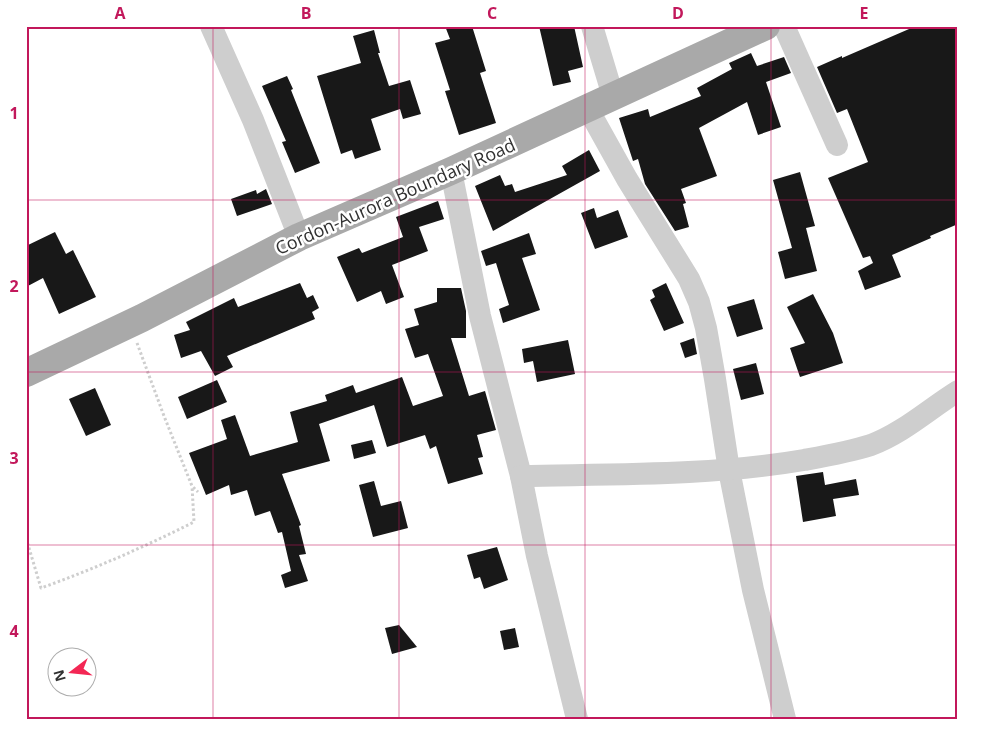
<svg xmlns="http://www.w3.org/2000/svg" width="984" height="745" font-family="'Open Sans',sans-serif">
	<rect width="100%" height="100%" fill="#fff"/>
	<g fill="#181818">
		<polygon points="445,26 472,26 486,71 480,73 496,123 459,135 445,91 450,90 435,43 450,39"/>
		<polygon points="539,26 574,26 583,67 568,71 571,82 553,86"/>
		<polygon points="916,26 958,26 958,224 930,236 931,238 892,255 901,277 865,290 858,271 873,263 870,256 863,258 828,178 868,162 847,109 837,113 817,67 842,56 842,58"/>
		<polygon points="374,30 380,53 378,53 389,86 410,80 421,114 403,119 400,109 371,119 381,150 355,159 352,150 341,154 317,76 361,63 353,36"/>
		<polygon points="751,53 757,66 784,57 791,73 766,82 781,127 758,135 747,102 699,128 717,176 681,189 686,203 683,204 689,227 675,231 645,184 638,159 633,161 619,118 648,109 650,117 701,96 697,88 732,69 729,63"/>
		<polygon points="287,76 293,89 291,90 320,163 295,173 282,142 286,141 262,86"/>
		<polygon points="589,150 600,171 493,231 475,186 500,175 505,186 512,184 515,192 567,175 562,166"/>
		<polygon points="800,172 815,226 806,228 817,271 785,279 778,252 792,248 773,180"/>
		<polygon points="266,189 272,204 237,216 231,199 256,190 257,194"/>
		<polygon points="438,201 444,219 419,227 428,251 392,265 404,297 386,304 381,291 357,302 337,257 359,248 362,253 403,237 396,217"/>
		<polygon points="594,208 597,218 618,210 628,237 595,249 581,213"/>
		<polygon points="55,232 66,254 73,250 96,297 59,314 43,278 26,287 26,246"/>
		<polygon points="529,233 536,254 522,258 540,310 503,323 499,309 509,305 496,263 486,266 481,251"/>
		<polygon points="300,283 307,298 313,295 319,308 312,312 315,319 227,356 233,367 215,376 201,351 181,358 174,335 190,330 186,322 234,298 238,307"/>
		<polygon points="666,283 684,323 664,331 650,300 655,297 652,290"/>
		<polygon points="437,288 461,288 466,311 466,338 451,338 469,396 485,391 496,430 477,435 483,457 478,458 483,474 448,484 436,446 430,449 425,435 387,447 374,405 319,424 330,461 282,474 301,525 299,526 306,554 299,555 308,581 285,588 281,575 291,571 282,532 278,533 270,511 255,516 247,490 231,495 229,485 206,495 189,453 227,439 221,420 235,415 250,456 298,442 290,412 327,401 325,395 353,385 356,393 402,377 413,406 443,396 428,354 415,358 405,329 419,325 414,309 437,302"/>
		<polygon points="813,294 833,333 843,363 800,377 790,348 805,343 787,307"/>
		<polygon points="754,299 763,329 737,337 727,307"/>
		<polygon points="694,338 697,354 685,358 680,343"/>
		<polygon points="568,340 575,374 537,382 533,361 524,363 522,349"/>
		<polygon points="756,363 764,394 741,400 733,369"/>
		<polygon points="217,380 227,402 187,419 178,397"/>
		<polygon points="95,388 111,425 86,436 69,399"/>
		<polygon points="372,440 376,453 354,459 351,445"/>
		<polygon points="823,472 825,485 856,479 859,495 833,499 836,516 803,522 796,476"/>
		<polygon points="374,481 381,506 401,501 408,528 373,537 359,485"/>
		<polygon points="497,547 508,580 484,589 480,577 474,579 467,555"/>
		<polygon points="399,625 417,647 392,654 385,628"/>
		<polygon points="515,628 519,647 504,650 500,631"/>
	</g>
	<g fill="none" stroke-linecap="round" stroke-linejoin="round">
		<g stroke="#cecece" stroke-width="3" stroke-dasharray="2.5 2.5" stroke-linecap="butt">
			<polyline points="137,343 164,416 192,486 198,492"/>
			<path d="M26,538L41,588C94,569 144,547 194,522L192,486"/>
		</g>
		<g stroke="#cecece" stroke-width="22">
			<polyline points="211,26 253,120 299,237"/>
			<polyline points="592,26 613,96"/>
			<polyline points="784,26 837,145"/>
			<polyline points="588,109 627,179 689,279 699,302 706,328 715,379 729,470 753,590 785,719"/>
			<polyline points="451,171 480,316 521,476 537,556 577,719"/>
			<path d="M521,476C615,474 711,476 804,460C826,456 849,452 871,445C903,433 929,409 958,391"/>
		</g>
		<polyline stroke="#a9a9a9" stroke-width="28" points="26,373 142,318 299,237 451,171 766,26"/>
	</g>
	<path fill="none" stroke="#c2185b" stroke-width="1" stroke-opacity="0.55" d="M213,26V719M399,26V719M585,26V719M771,26V719M26,200H958M26,372H958M26,545H958"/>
	<g text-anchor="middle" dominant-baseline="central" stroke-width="5" stroke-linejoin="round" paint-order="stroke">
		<g font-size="18" fill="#313131" stroke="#fff">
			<text transform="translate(395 196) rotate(-24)">Cordon-Aurora Boundary Road</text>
		</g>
	</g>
	<rect width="984" height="745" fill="none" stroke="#ffffff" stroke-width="55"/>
	<g transform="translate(72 672) rotate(254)"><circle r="24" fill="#ffffff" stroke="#adadad"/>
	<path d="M0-4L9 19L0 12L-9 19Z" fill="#f32754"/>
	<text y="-8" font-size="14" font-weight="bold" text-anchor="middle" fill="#313131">N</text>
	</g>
	<rect x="28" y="28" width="928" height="690" fill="none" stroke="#c2185b" stroke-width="2"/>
	<g font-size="16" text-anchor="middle" font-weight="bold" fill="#c2185b">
		<text x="120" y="19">A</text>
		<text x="306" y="19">B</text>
		<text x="492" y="19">C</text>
		<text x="678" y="19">D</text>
		<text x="864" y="19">E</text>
		<text x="14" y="119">1</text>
		<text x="14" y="292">2</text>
		<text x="14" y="464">3</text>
		<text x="14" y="637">4</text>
	</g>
</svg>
